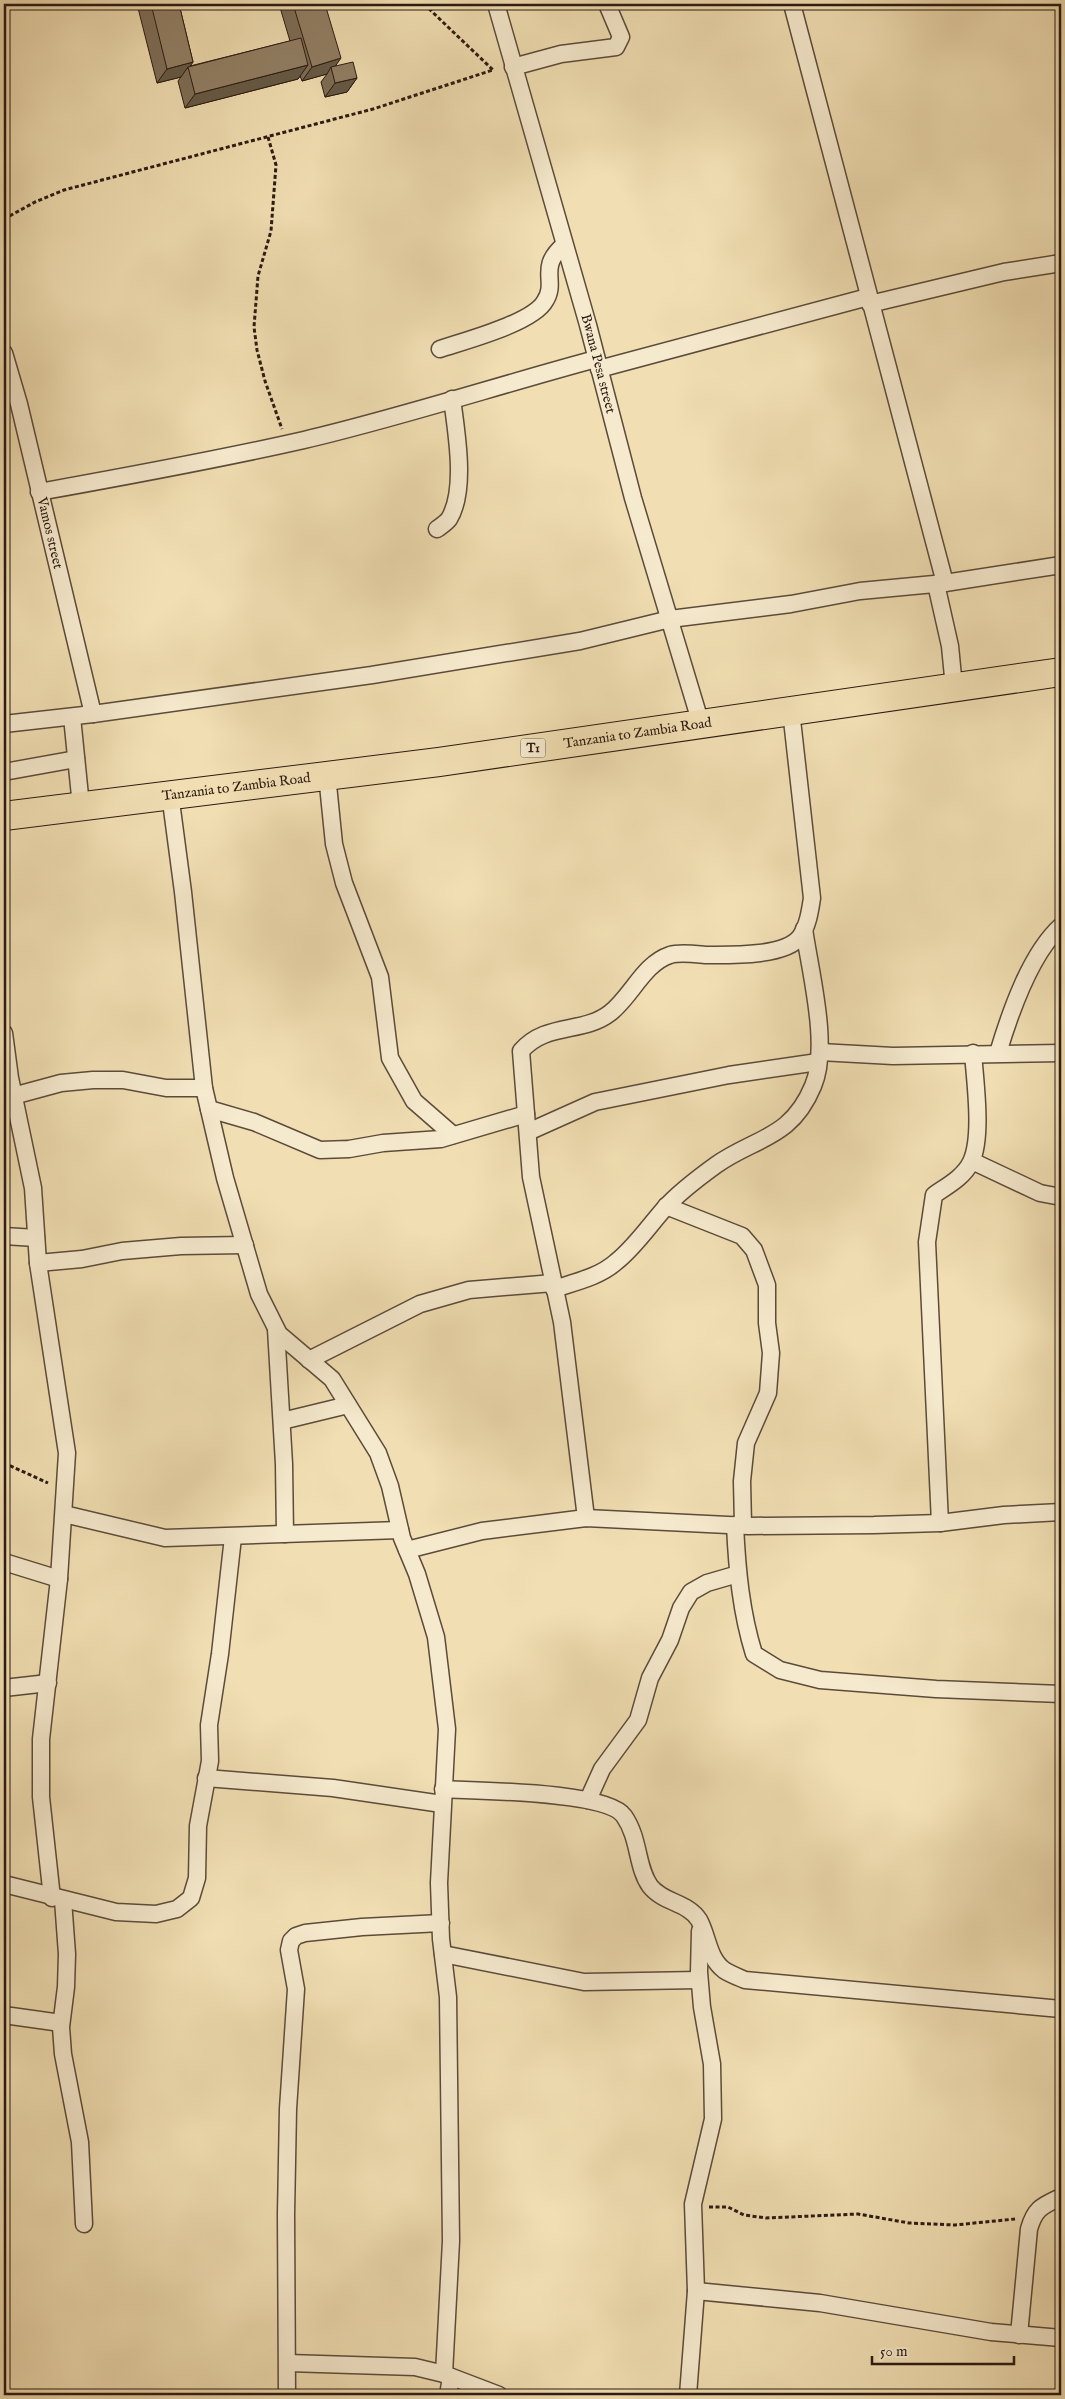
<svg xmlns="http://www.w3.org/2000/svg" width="1065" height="2399" font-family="'IM FELL English',serif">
	<rect width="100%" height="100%" fill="#f1dfb3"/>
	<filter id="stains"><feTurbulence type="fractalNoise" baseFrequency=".004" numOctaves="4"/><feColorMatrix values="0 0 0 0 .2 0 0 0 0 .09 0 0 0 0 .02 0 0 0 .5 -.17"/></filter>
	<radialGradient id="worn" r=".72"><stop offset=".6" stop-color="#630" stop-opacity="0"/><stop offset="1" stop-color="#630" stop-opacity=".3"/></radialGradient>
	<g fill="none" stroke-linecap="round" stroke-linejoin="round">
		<g stroke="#5c4b3a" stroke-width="19">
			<g id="street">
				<path id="s1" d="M496,4L588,325L633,498L701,724"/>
				<polyline points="792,4 945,583"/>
				<polyline points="513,67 561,54 616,47 621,37 607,4"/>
				<polyline points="870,304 1004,272 1061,263"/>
				<path d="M440,349C464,341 533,323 545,301C558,281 537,268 564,245"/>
				<path id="s2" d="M4,353L19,404L93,714"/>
				<polyline points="599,369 868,297"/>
				<path d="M39,492C128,476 216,460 304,440C402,417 499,385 596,359"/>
				<path d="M437,529C441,526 446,523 449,519C467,490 456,430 452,399"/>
				<polyline points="936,584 950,646 954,687"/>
				<polyline points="72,717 81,806"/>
				<polyline points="4,724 93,714 372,675 580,641 670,619 791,604 860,591 945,583 1061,565"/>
				<polyline points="4,772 76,759"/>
				<polyline points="327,775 334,844 344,883 380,977 390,1058 414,1101 453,1135"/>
				<polyline points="170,794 183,892 204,1088 225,1178 259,1294 279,1334 332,1379 378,1453 390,1486 402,1538 417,1574 436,1637 447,1729 439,1883 441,1939 448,1997 451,2241 444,2374"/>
				<polyline points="4,1033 10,1078 33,1188 38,1263 67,1453 59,1579 41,1739 41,1797 52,1898"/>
				<polyline points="820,1052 893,1056 1061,1053"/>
				<path d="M998,1053C1010,1013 1030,954 1061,926"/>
				<polyline points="13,1096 61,1083 93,1080 123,1080 166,1088 204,1088"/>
				<polyline points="209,1109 254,1122 320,1150 349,1149 383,1143 441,1139 526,1114"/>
				<polyline points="528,1132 595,1102 729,1075 818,1062"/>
				<polyline points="972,1161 1040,1193 1061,1197"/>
				<polyline points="666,1206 742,1236 754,1250 767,1285 767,1323 771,1353 768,1393 746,1443 742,1481 743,1525"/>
				<polyline points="4,1236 36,1238"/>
				<polyline points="38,1263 82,1259 122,1251 181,1246 245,1245"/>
				<path d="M554,1289C575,1282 599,1277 616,1262C634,1248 649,1226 664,1209C679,1192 698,1178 716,1165C756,1137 791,1139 813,1086C830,1047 810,971 804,929"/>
				<polyline points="276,1329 284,1464 285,1534"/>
				<polyline points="309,1360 420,1304 469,1290 553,1283"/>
				<polyline points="282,1421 348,1405"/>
				<polyline points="64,1514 165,1538 400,1530"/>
				<path d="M586,1518L562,1322L531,1177L521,1051C546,1022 583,1034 610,1013C632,996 643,964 670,955C680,952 694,954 705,955C728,955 785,957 800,937C808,926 810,911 812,898L791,711"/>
				<path d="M940,1523L927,1242L934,1195C947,1186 964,1177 971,1162C983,1137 975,1081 973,1053"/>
				<path d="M735,1525C737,1569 741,1612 754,1654L780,1670L820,1680L936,1689L1061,1694"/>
				<polyline points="407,1550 482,1531 586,1518 748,1526 874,1525 940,1523 1004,1515 1061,1512"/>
				<polyline points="4,1562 59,1579"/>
				<polyline points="4,1688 48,1683"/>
				<polyline points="206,1778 333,1788 442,1804"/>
				<path d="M443,1789C476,1791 607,1791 624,1816C640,1839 636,1866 650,1886C663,1903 688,1902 699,1920C708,1936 708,1958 724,1970C730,1974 738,1977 745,1980L1061,2009"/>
				<polyline points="588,1800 602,1769 638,1720 650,1678 670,1640 681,1608 691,1592 707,1583 738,1574"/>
				<polyline points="4,1884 116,1912 156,1914 177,1909 191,1898 197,1878 198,1826 210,1761 209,1725 220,1654 233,1537"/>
				<polyline points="63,1900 67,1954 66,1987 61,2027 63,2054 80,2142 84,2224"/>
				<polyline points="443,1954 584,1982 699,1980"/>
				<polyline points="4,2015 61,2023"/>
				<polyline points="696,2291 820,2303 991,2332 1061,2338"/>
				<path d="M1019,2335L1029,2229C1035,2208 1042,2206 1061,2197"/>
				<polyline points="288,2363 415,2367 444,2374 499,2395"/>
				<polyline points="287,2395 286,2214 288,2109 296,1989 289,1950 291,1941 296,1936 305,1933 362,1927 441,1923"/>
				<polyline points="448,2395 451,2377"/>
				<polyline points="688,2395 696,2291 693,2204 713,2119 712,2064 702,2007 699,1972 700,1931"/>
			</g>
		</g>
		<g stroke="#2b1a12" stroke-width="30">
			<g id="highway">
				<path id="s3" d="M4,816L439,762L1061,672"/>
			</g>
		</g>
		<g stroke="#2b1a12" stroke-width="3" stroke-dasharray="4 2.5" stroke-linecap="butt">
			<polyline points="424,4 494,71"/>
			<polyline points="268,137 276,165 271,231 258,276 254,327 257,350 265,381 282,429"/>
			<polyline points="4,219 35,202 64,190 373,109 493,70"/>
			<polyline points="4,1463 48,1483"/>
			<polyline points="709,2207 728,2207 744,2215 766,2218 858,2214 909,2223 955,2225 1015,2219"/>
		</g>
		<use href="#street" stroke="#f6eace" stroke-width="16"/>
		<use href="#highway" stroke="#f1dfb3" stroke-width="28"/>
	</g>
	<polygon fill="#7e6e58" stroke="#2b1a12" points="137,4 179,4 193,62 190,66 290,41 279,4 325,4 336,66 357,78 347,92 325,97 321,82 327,74 302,81 300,76 298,79 185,108 178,81 181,77 157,83"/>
	<g fill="#665a47" stroke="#2b1a12">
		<polygon points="341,58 332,71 331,67 327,74 302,81 312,67"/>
		<polygon points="193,62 188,69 188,67 181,77 157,83 167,69"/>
		<polygon points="308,65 298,79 185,108 195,94"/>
		<polygon points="357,78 347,92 325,97 335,83"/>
	</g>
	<g fill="#928066" stroke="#2b1a12">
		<polygon points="151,4 179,4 193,62 167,69"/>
		<polygon points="293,4 325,4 341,58 312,67"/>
		<polygon points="301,38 308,65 195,94 188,67"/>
		<polygon points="353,62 357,78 335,83 331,67"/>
	</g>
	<g text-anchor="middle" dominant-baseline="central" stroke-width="4" stroke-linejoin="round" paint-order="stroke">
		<rect fill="#f6eace" stroke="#68584a" stroke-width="1" x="520.5" y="738.5" width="25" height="19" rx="4"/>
		<g font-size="12" font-weight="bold" fill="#2b1a12">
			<text x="533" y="748">T1</text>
		</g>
		<g font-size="14" fill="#2b1a12" stroke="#f6eace">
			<text stroke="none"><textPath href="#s1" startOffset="374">Bwana Pesa street</textPath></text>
			<text stroke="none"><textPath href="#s2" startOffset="186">Vamos street</textPath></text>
			<text stroke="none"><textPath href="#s3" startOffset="639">Tanzania to Zambia Road</textPath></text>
			<text stroke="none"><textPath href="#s3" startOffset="234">Tanzania to Zambia Road</textPath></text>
		</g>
	</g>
	<rect width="1065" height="2399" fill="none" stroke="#f1dfb3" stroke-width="20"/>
	<rect x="5" y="5" width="1055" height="2389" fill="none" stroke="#2b1a12" stroke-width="2.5"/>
	<rect x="10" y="10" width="1045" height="2379" fill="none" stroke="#2b1a12"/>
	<path d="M872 2356v8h142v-8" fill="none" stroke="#2b1a12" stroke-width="2.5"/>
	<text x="880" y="2356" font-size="15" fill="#2b1a12" stroke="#f6eace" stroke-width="4" paint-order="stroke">50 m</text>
	<rect width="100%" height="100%" filter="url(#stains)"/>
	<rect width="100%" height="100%" fill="url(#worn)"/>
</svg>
